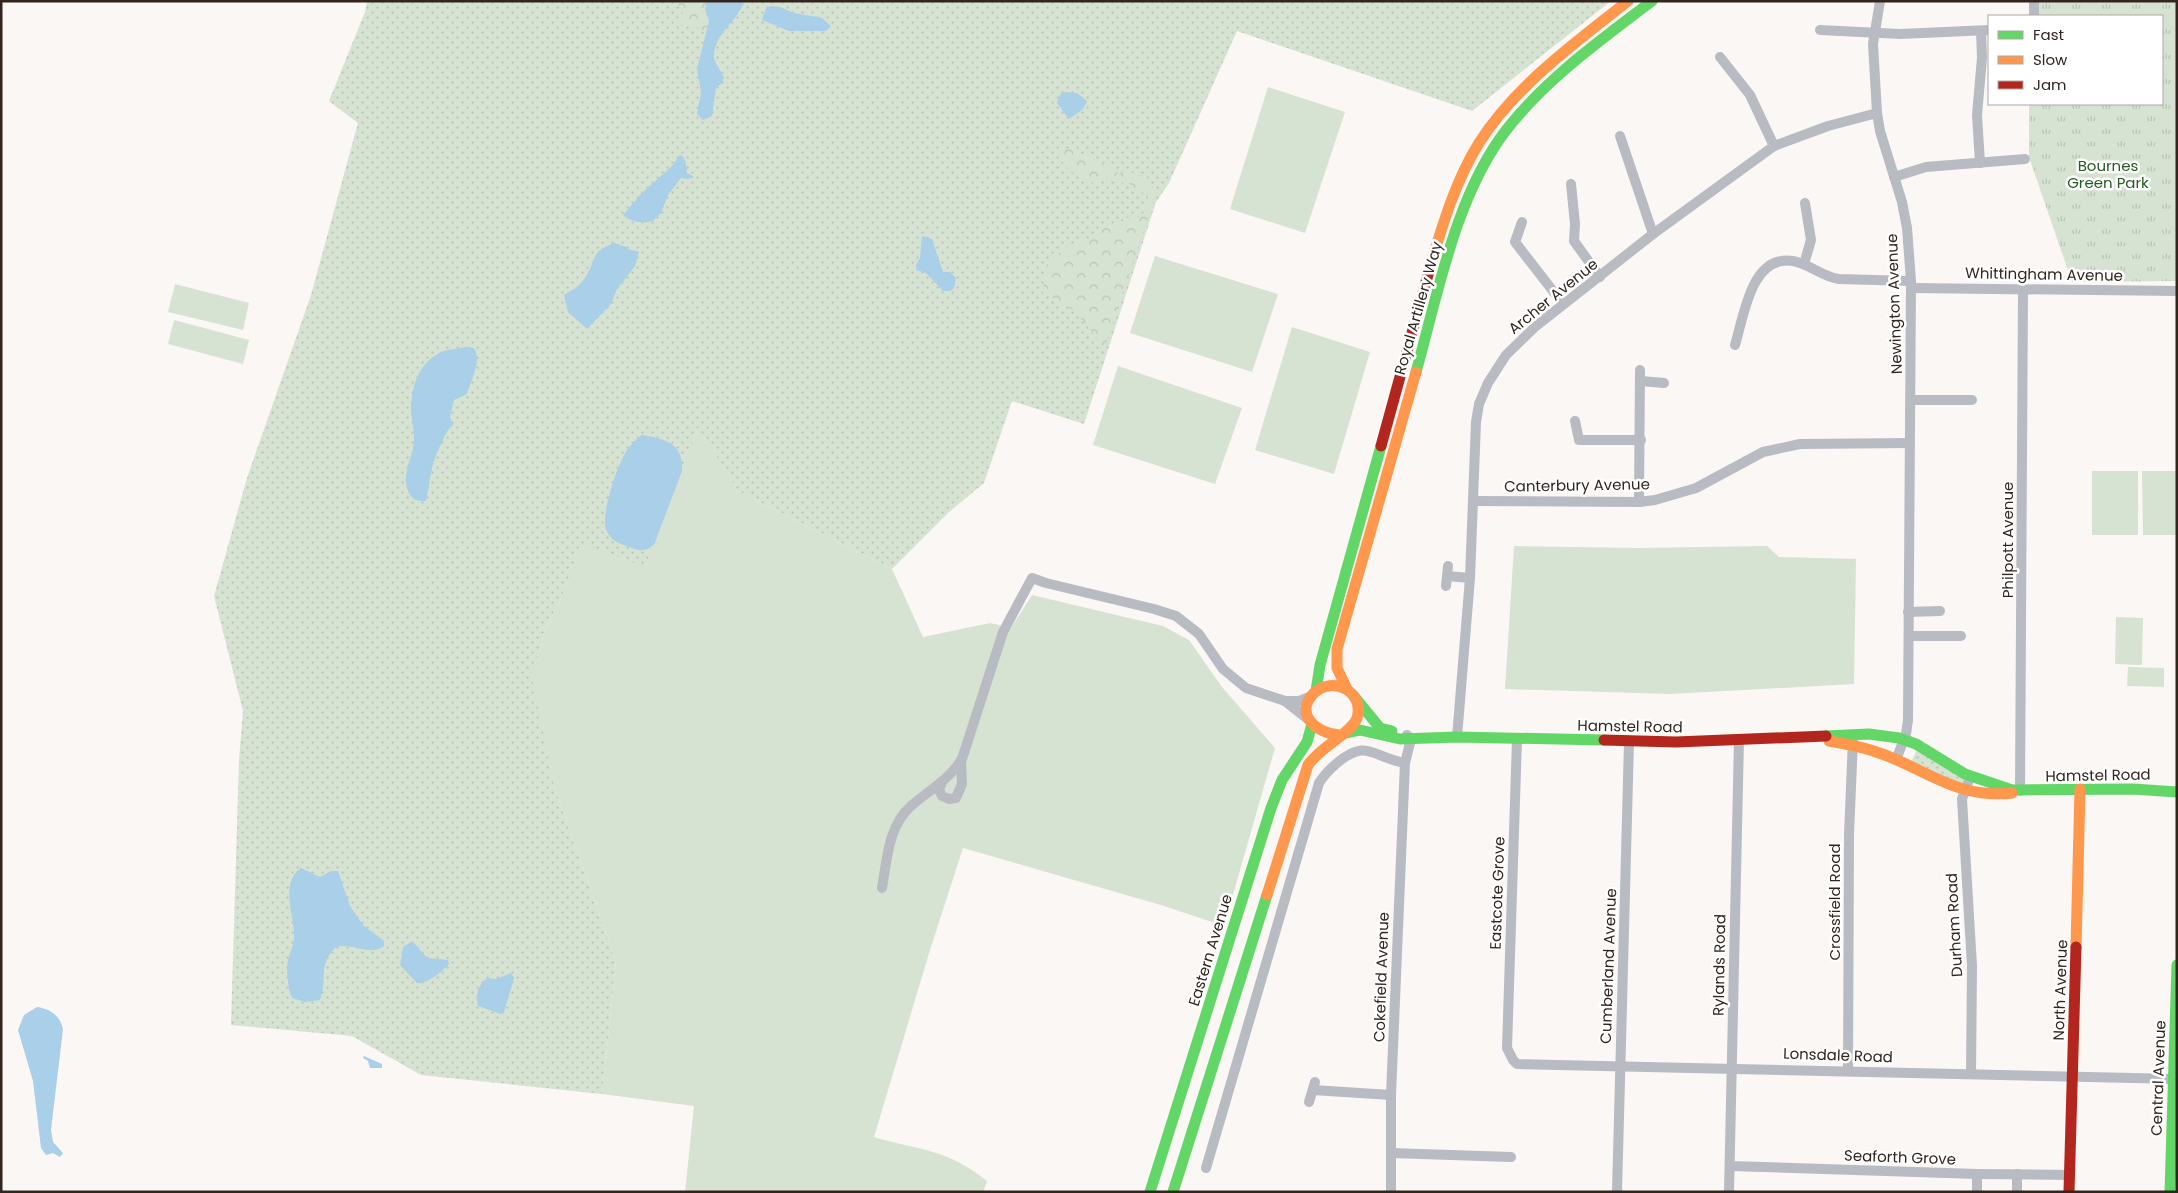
<svg xmlns="http://www.w3.org/2000/svg" width="2178" height="1193" font-family="Poppins,sans-serif">
	<defs>
		<pattern id="grass-dots" width="8" height="8" patternUnits="userSpaceOnUse" patternTransform="scale(1.25)"><rect width="8" height="8" fill="#d6e3d2"/><path d="M2 2h.1M6 6h.1" fill="none" stroke="#b8c3b4" stroke-width="1.8" stroke-linecap="round"/></pattern>
		<pattern id="forest-crowns" width="20" height="18" patternUnits="userSpaceOnUse" patternTransform="scale(1.25)"><rect width="20" height="18" fill="#d6e3d2"/><path d="M2 6a3 3 0 1 1 6 0M12 15a3 3 0 1 1 6 0" fill="none" stroke="#b8c3b4"/></pattern>
		<pattern id="park-tufts" width="24" height="20" patternUnits="userSpaceOnUse" patternTransform="scale(1.25)"><rect width="24" height="20" fill="#d6e3d2"/><path d="M3 7l-1-3M5 7V3M7 7l1-3M15 17l-1-3M17 17v-4M19 17l1-3" fill="none" stroke="#b8c3b4"/></pattern>
	</defs>
	<rect width="100%" height="100%" fill="#faf7f5"/>
	<g fill="url(#grass-dots)">
		<polygon points="367,1 1611,1 1472,111 1237,31 1169,183 1156,202 1084,424 1012,401 984,483 949,512 892,569 738,491 698,428 645,568 561,598 544,632 540,651 532,674 555,789 616,962 602,1094 421,1075 352,1036 231,1025 239,760 243,711 214,596 247,478 311,295 358,123 329,101 365,12"/>
		<polygon points="1918,748 1964,778 1961,785 1911,762"/>
	</g>
	<g fill="url(#forest-crowns)">
		<polygon points="675,1 709,1 712,16 707,31 703,32 693,25 682,26 674,24 673,22 683,14 678,3"/>
		<path d="M1063,147L1107,163L1118,173L1112,179L1104,178L1100,184C1083,182 1063,169 1057,152Z"/>
		<polygon points="1121,172 1133,173 1148,178 1156,194 1104,349 1098,344 1097,338 1075,311 1042,292 1048,259 1056,258 1062,249 1075,244 1078,240 1095,237 1103,228 1124,218 1142,217 1148,200 1146,194 1135,190 1130,184 1120,182 1115,177"/>
	</g>
	<polygon fill="url(#park-tufts)" points="2038,1 2177,1 2177,281 2072,282 2029,157 2029,104 2162,104 2162,16 2039,16"/>
	<g fill="#d6e3d2">
		<polygon points="1268,87 1345,112 1305,233 1230,209"/>
		<polygon points="1155,256 1278,294 1252,372 1130,333"/>
		<polygon points="175,284 249,303 243,330 168,312"/>
		<polygon points="174,320 249,340 243,364 168,344"/>
		<polygon points="1292,327 1370,352 1334,474 1255,450"/>
		<polygon points="1118,366 1242,408 1215,484 1093,445"/>
		<path d="M698,427L738,491L892,569L923,637L990,623L1011,628L1032,595L1163,626L1189,640L1222,687L1275,748L1224,926L1164,906L963,848L930,950L874,1137C921,1151 946,1148 987,1181L983,1192H685L694,1106L602,1094L616,962L555,789L531,674L540,651L544,632L561,598L581,543L645,567Z"/>
		<rect x="2092" y="471" width="46" height="64"/>
		<polygon points="2142,471 2177,471 2177,535 2143,535"/>
		<polygon points="1514,546 1639,548 1767,546 1779,557 1856,559 1854,684 1670,694 1505,689"/>
		<polygon points="2116,617 2143,618 2142,665 2115,664"/>
		<polygon points="2128,667 2164,668 2164,687 2127,686"/>
	</g>
	<g fill="#aacfe9">
		<path d="M707,1H744C739,21 713,34 714,57C715,65 722,71 724,78L722,83L716,88L712,116L703,120L697,114L701,92L697,69L709,21L705,10Z"/>
		<polygon points="771,6 780,7 794,13 822,18 831,26 826,31 789,31 762,20 766,8"/>
		<polygon points="1066,92 1077,93 1087,101 1083,109 1069,119 1057,103 1060,94"/>
		<path d="M680,155C687,158 686,166 687,173L694,177L688,179L681,178L668,195L661,213L653,221C643,224 631,222 623,215L642,193L672,166Z"/>
		<polygon points="922,236 932,239 943,272 950,272 956,278 954,288 950,291 943,291 926,273 916,270 916,265 920,258"/>
		<path d="M615,243L626,247L628,249L639,252L635,266L617,289L611,304L588,328L585,327L568,312L564,295C570,291 577,288 581,283C597,266 588,250 615,243Z"/>
		<path d="M465,347L474,348C482,362 471,379 467,394L454,400L450,417L453,425C446,431 445,436 441,444C430,466 431,479 426,501C416,501 412,500 408,491C401,471 414,458 414,439C414,430 412,421 411,412C411,389 417,365 439,353C446,349 457,349 465,347Z"/>
		<path d="M642,435C665,439 684,443 682,471L654,545C644,552 640,551 629,547C619,543 610,541 606,529C601,515 617,465 626,452C630,445 635,440 642,435Z"/>
		<path d="M301,868L320,877L331,871H338L350,906L363,925L384,941V946C370,957 352,942 336,947C317,966 328,977 320,1000L305,1002L292,998C288,990 286,969 288,960C290,952 294,945 294,937C295,916 279,883 301,868Z"/>
		<path d="M411,942L414,943L427,958L448,960L449,964C442,972 427,984 417,983L400,965L403,947Z"/>
		<path d="M511,973L514,978L504,1012L501,1014L478,1006C475,994 478,986 487,978L496,979Z"/>
		<path d="M37,1007C51,1009 60,1016 63,1029L51,1130L53,1142L63,1153L60,1157L53,1153L46,1155L41,1148L33,1081L18,1030L24,1015Z"/>
		<polygon points="364,1056 382,1064 382,1068 370,1068 368,1061 363,1058"/>
	</g>
	<g fill="none" stroke-linecap="round" stroke-linejoin="round">
		<g stroke="#b9bbc2" stroke-width="10">
			<polyline points="1880,1 1873,44 1877,113 1880,131 1902,202 1907,228 1911,281 1908,720 1906,734 1896,760"/>
			<polyline points="2034,16 2034,1"/>
			<polyline points="1820,30 1900,34 1989,30"/>
			<polyline points="1720,57 1750,95 1774,146"/>
			<polyline points="1620,136 1653,234"/>
			<polyline points="1980,163 1977,115 1982,58 1981,31"/>
			<polyline points="1894,177 1926,167 2025,159"/>
			<polyline points="1571,184 1575,224 1574,241 1600,277"/>
			<polyline points="1522,222 1515,242 1563,304"/>
			<polyline points="1804,264 1811,240 1805,203"/>
			<polyline points="1911,288 2177,291"/>
			<path d="M1735,345C1744,316 1751,254 1793,261C1810,264 1822,277 1839,279L1911,281"/>
			<polyline points="1641,381 1664,383"/>
			<polyline points="1911,400 1972,400"/>
			<polyline points="1575,421 1579,440 1641,440"/>
			<polyline points="1474,501 1639,502 1655,500 1696,488 1763,452 1800,444 1910,443"/>
			<polyline points="1639,502 1640,370"/>
			<polyline points="1447,576 1470,578"/>
			<polyline points="1446,586 1448,566"/>
			<polyline points="1908,612 1940,611"/>
			<polyline points="1909,636 1961,636"/>
			<polyline points="1285,701 1309,720"/>
			<polyline points="1457,737 1470,578 1476,422 1479,404 1488,383 1506,355 1536,326 1653,234 1774,146 1828,126 1877,113"/>
			<polyline points="1517,739 1507,1048 1513,1060 1517,1064 2177,1079"/>
			<polyline points="1970,777 1962,799 1972,966 1971,1074"/>
			<polyline points="942,782 939,790 942,796 949,799 956,798 962,784 961,760"/>
			<polyline points="2020,791 2023,289"/>
			<path d="M882,888C887,860 888,826 911,806C929,790 949,780 962,759L1003,632L1032,578L1046,583L1154,609L1176,616L1199,634L1223,669L1246,688L1285,701H1299L1312,696"/>
			<polyline points="1848,1070 1849,835 1853,739"/>
			<polyline points="1313,1090 1391,1095"/>
			<polyline points="1309,1102 1315,1082"/>
			<polyline points="1391,1153 1511,1157"/>
			<polyline points="1730,1166 1977,1174 2070,1175"/>
			<path d="M1206,1168L1319,783C1324,775 1330,769 1337,763C1367,738 1372,757 1405,763"/>
			<polyline points="1391,1192 1391,1095 1405,763 1411,739 1407,735"/>
			<polyline points="1617,1192 1629,742"/>
			<polyline points="1729,1192 1739,739"/>
			<polyline points="1977,1192 1977,1174"/>
			<polyline points="2017,1192 2017,1174"/>
		</g>
		<g stroke="#63d668" stroke-width="11">
			<path d="M1416,372C1438,293 1456,194 1507,129C1547,78 1601,40 1652,1"/>
			<polyline points="1316,691 1320,665 1381,446"/>
			<polyline points="1353,695 1380,728 1392,731"/>
			<polyline points="1345,733 1360,730 1400,739 1457,737 1604,740"/>
			<polyline points="1826,736 1869,734 1899,738 1916,744 1965,774 2012,790 2133,789 2177,792"/>
			<polyline points="1150,1192 1271,808 1282,780 1307,742 1312,724"/>
			<polyline points="1173,1192 1267,895"/>
			<polyline points="2170,1192 2177,965"/>
		</g>
		<g stroke="#ff974d" stroke-width="11">
			<path d="M1432,260C1444,220 1457,178 1479,143C1516,85 1575,43 1628,1"/>
			<polyline points="1347,689 1337,668 1337,649 1416,372"/>
			<path d="M1829,741C1848,744 1867,748 1885,755C1931,773 1960,799 2012,793"/>
			<path d="M1267,895L1308,765C1320,747 1352,733 1357,718C1365,692 1333,675 1314,693C1293,714 1317,734 1340,735"/>
			<polyline points="2076,947 2080,789"/>
		</g>
		<g stroke="#b3261e" stroke-width="11">
			<polyline points="1381,446 1432,260"/>
			<polyline points="1604,740 1676,742 1826,736"/>
			<polyline points="2069,1192 2076,947"/>
		</g>
	</g>
	<g text-anchor="middle" dominant-baseline="central" stroke-width="5" stroke-linejoin="round" paint-order="stroke">
		<g font-size="15" fill="#235b20" stroke="#fff">
			<text x="2108" y="165">Bournes<tspan x="2108" dy="17">Green Park</tspan></text>
		</g>
		<g font-size="15" fill="#32251e" stroke="#fff">
			<text transform="translate(2044 274) rotate(1)">Whittingham Avenue</text>
			<text transform="translate(1553 296) rotate(-39)">Archer Avenue</text>
			<text transform="translate(1894 304) rotate(-92)">Newington Avenue</text>
			<text transform="translate(1418 308) rotate(-74)">Royal Artillery Way</text>
			<text transform="translate(1577 485) rotate(-1)">Canterbury Avenue</text>
			<text transform="translate(2007 540) rotate(-90)">Philpott Avenue</text>
			<text transform="translate(1630 726) rotate(1)">Hamstel Road</text>
			<text transform="translate(2098 775) rotate(-1)">Hamstel Road</text>
			<text transform="translate(1497 893) rotate(-88)">Eastcote Grove</text>
			<text transform="translate(1834 902) rotate(-90)">Crossfield Road</text>
			<text transform="translate(1954 925) rotate(-93)">Durham Road</text>
			<text transform="translate(1210 950) rotate(-73)">Eastern Avenue</text>
			<text transform="translate(1719 965) rotate(-89)">Rylands Road</text>
			<text transform="translate(1608 966) rotate(-88)">Cumberland Avenue</text>
			<text transform="translate(1381 977) rotate(-88)">Cokefield Avenue</text>
			<text transform="translate(2060 990) rotate(-88)">North Avenue</text>
			<text transform="translate(1838 1055) rotate(2)">Lonsdale Road</text>
			<text transform="translate(2158 1078) rotate(-88)">Central Avenue</text>
			<text transform="translate(1900 1157) rotate(2)">Seaforth Grove</text>
		</g>
	</g>
	<rect width="2178" height="1193" fill="none" stroke="#32251e" stroke-width="5"/>
	<rect x="1988" y="15" width="175" height="90" fill="#ffffff" stroke="#ada8a5"/>
	<rect x="1998" y="31" width="25" height="8" fill="#63d668" stroke="#ada8a5"/>
	<text x="2033" y="40" font-size="15" fill="#32251e">Fast</text>
	<rect x="1998" y="56" width="25" height="8" fill="#ff974d" stroke="#ada8a5"/>
	<text x="2033" y="65" font-size="15" fill="#32251e">Slow</text>
	<rect x="1998" y="81" width="25" height="8" fill="#b3261e" stroke="#ada8a5"/>
	<text x="2033" y="90" font-size="15" fill="#32251e">Jam</text>
</svg>
